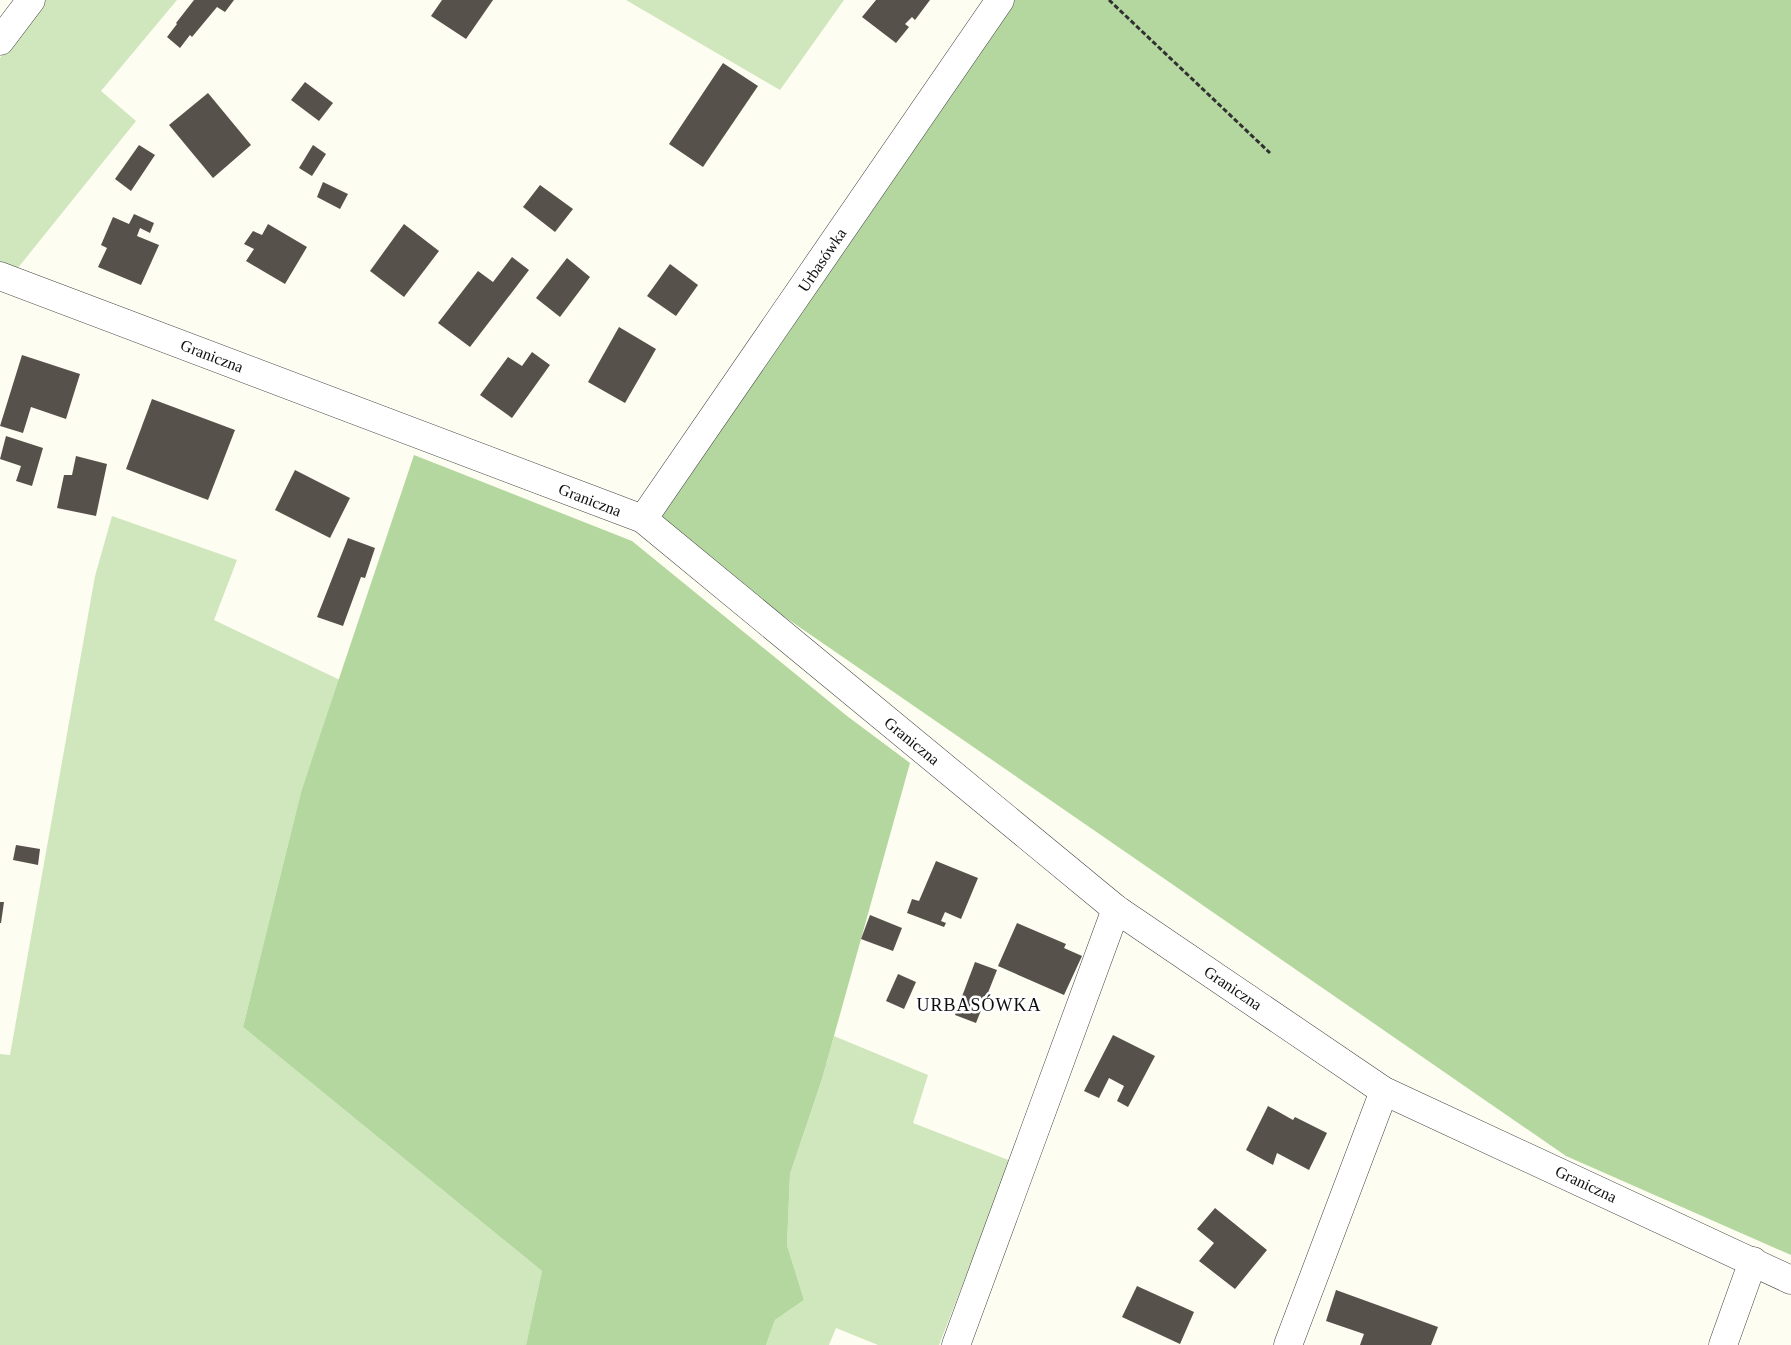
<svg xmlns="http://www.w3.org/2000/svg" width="1791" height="1345" font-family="'Times New Roman',serif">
	<rect width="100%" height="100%" fill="#fefdf2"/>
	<g fill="#d0e7bd">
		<polygon points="44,0 177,0 101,91 136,121 17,269 0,262 0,58"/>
		<polygon points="626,0 844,0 780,90"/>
		<polygon points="112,516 237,560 214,620 340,680 301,792 243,1027 542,1271 526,1345 0,1345 0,1054 10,1055 95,576"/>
		<polygon points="834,1036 928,1075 913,1123 1011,1161 939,1345 878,1345 836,1328 829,1345 766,1345 775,1320 804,1300 787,1245 790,1174 822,1079"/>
	</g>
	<g fill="#b3d79e">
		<polygon points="1011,0 1791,0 1791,1255 1566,1156 643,519"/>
		<polygon points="414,455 632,541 847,716 910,763 822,1079 790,1174 787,1245 804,1300 775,1320 766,1345 526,1345 542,1271 243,1027 301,792"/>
	</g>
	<g fill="#57514c">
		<polygon points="194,0 234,0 225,12 217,7 192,37 190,35 180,48 167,37 177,24 176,23"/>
		<polygon points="442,0 493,0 466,39 431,16"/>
		<polygon points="876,0 930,0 915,20 912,17 905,24 909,27 896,43 862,17"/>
		<polygon points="723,63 758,86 703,167 669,144"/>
		<polygon points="305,82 333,103 319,121 291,100"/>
		<polygon points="208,93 251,145 213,178 169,125"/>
		<polygon points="139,145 155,155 131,191 115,179"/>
		<polygon points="313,145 326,154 312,176 299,168"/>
		<polygon points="323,182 348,194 340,209 317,197"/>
		<polygon points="540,185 573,209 555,232 523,207"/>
		<polygon points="134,214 154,223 150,233 140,228 137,236 159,245 141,285 98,267 107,248 101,245 113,217 129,224"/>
		<polygon points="268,224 307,247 285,284 246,261 254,249 244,244 253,231 262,235"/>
		<polygon points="404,224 439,251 404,297 370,271"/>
		<polygon points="512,257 529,270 470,347 438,323 478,271 493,282"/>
		<polygon points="567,258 590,277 560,317 536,298"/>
		<polygon points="670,264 698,285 676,316 647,296"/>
		<polygon points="619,327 656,349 625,403 588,382"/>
		<polygon points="532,352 550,365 512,418 480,395 508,357 522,366"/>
		<polygon points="22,355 80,374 66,419 31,407 23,433 0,426"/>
		<polygon points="152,399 235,430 208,500 126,469"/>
		<polygon points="6,436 43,448 32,486 16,481 21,466 0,459"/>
		<polygon points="76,456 107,464 96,516 57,508 64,475 72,475"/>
		<polygon points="295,470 350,498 330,538 275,510"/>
		<polygon points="348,538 375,548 365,578 361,577 343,626 317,617"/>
		<polygon points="16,845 40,849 38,865 13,860"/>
		<polygon points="936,861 978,878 961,919 945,912 941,921 946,923 944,927 907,913 912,899 919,901"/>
		<polygon points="0,902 4,902 1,923 0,923"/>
		<polygon points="870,915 902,928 893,951 861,939"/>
		<polygon points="1017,923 1066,944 1064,948 1082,956 1064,995 998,966"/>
		<polygon points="975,962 997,970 976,1023 955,1015"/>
		<polygon points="898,974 916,982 904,1009 886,1001"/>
		<polygon points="1113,1035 1155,1056 1128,1107 1117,1101 1124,1086 1109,1078 1099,1098 1084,1091"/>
		<polygon points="1268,1106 1293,1120 1295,1117 1327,1133 1309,1170 1277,1153 1273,1165 1246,1150"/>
		<polygon points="1215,1208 1267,1250 1235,1289 1199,1261 1214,1243 1197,1229"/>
		<polygon points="1137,1286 1194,1312 1180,1344 1122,1317"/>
		<polygon points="1336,1290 1438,1327 1431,1345 1360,1345 1364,1334 1326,1321"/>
	</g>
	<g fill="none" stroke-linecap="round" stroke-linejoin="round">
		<g stroke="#424242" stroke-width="29">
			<g id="minor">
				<polyline points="0,41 31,0"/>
				<polyline points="0,276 643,519 1116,909 1384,1091 1791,1280"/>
				<polyline points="643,519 1000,0"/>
				<polyline points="956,1345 1116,909"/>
				<polyline points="1288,1345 1384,1091"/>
				<polyline points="1723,1345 1753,1261"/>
			</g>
		</g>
		<polyline stroke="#313131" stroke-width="3" stroke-dasharray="5 2.5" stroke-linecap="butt" points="1109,0 1270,153"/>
		<use href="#minor" stroke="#fff" stroke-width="28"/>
	</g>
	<g text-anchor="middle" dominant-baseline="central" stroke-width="5" stroke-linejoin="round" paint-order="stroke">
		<g font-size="16" fill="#0f0f0f" stroke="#fff">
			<text transform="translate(822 260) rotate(-56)">Urbasówka</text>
			<text transform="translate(212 356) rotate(21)">Graniczna</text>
			<text transform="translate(590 500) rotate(21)">Graniczna</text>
			<text transform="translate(912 741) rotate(39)">Graniczna</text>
			<text transform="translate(1233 988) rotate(34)">Graniczna</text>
			<text transform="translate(1586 1184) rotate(25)">Graniczna</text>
		</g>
		<g font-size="18" letter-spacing="1" fill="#0f0f0f" stroke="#fff">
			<text x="979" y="1005">URBASÓWKA</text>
		</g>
	</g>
</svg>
